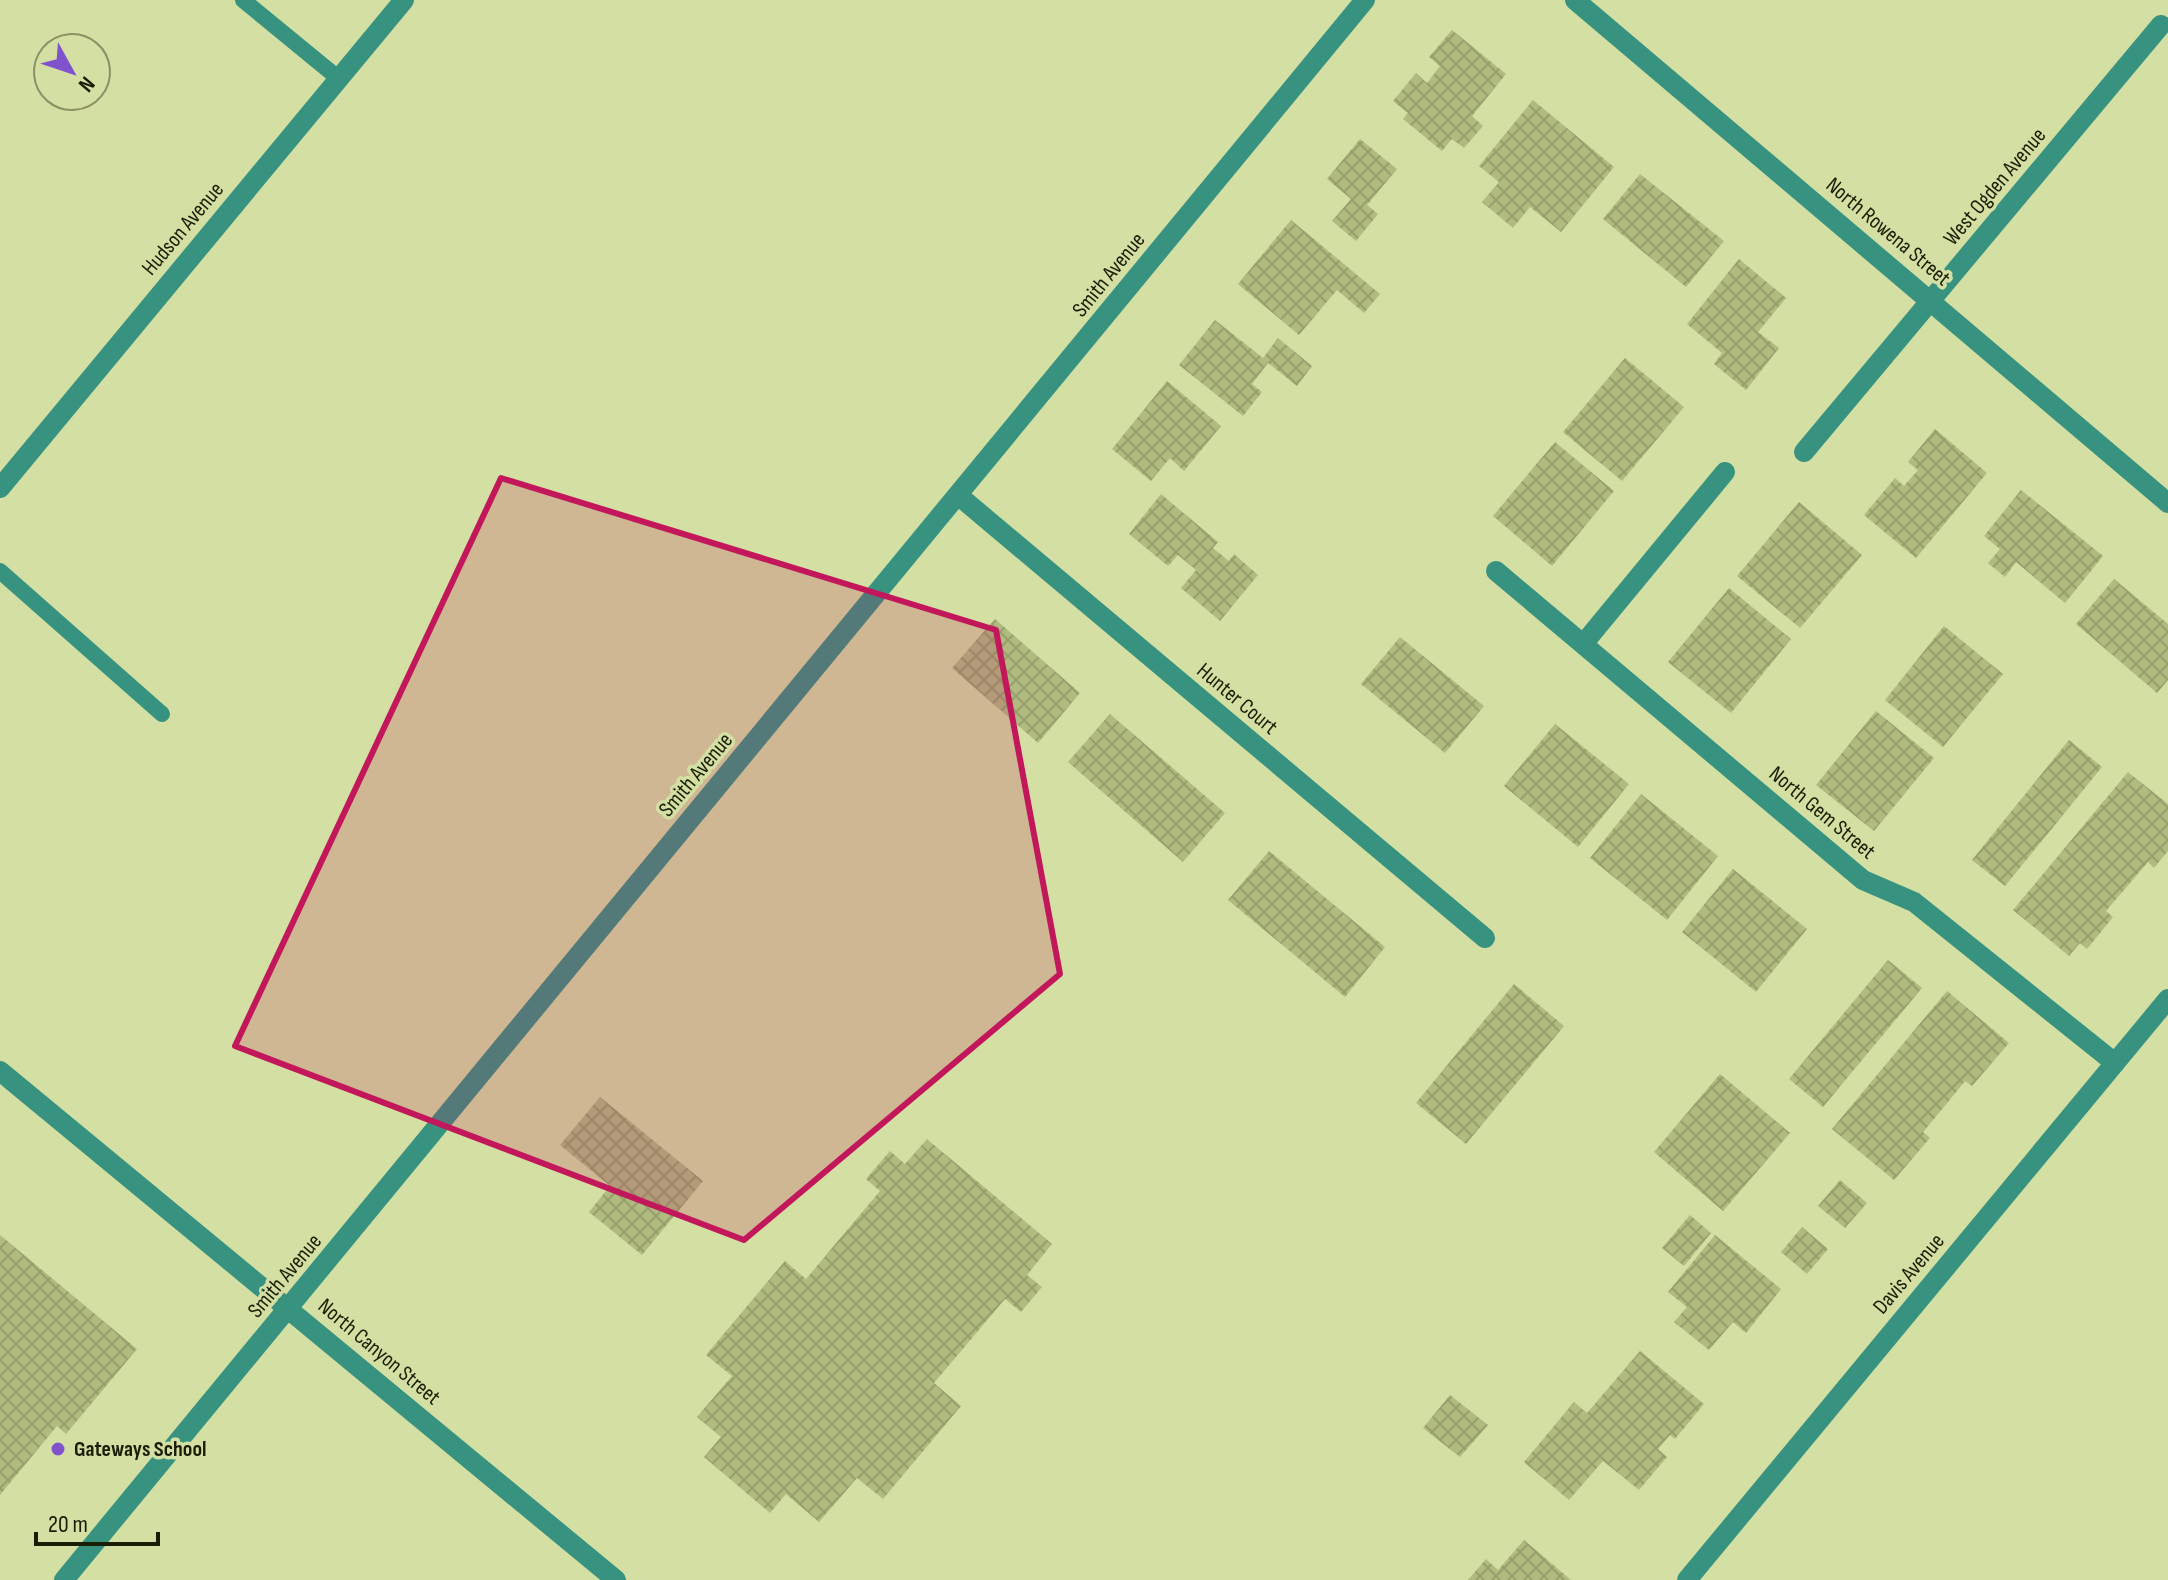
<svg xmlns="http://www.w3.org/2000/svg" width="2168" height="1580" font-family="'Sofia Sans Condensed',sans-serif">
	<defs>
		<pattern id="building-cross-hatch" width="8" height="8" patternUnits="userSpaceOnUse" patternTransform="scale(2)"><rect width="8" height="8" fill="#b0bb80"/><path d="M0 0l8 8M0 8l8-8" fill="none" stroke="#97a06d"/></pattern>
	</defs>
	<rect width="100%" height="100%" fill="#d4dfa3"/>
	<g fill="url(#building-cross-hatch)">
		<polygon points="1452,30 1506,74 1472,116 1483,126 1464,148 1452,139 1442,151 1403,119 1408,113 1393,101 1416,73 1427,83 1440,66 1429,57"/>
		<polygon points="1533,100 1614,167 1561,232 1530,207 1513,228 1482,202 1499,182 1479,166"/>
		<polygon points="1360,139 1397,169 1367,205 1378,214 1356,241 1332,221 1351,199 1327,179"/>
		<polygon points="1640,174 1724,241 1686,287 1603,219"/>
		<polygon points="1291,220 1380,294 1364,313 1337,290 1299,335 1238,284"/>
		<polygon points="1739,259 1786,298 1758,332 1779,348 1746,390 1714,364 1722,353 1687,324"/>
		<polygon points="1215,320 1263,358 1278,338 1312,366 1297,386 1268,363 1252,384 1262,392 1243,416 1179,365"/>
		<polygon points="1625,358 1684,407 1622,481 1563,432"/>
		<polygon points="1167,381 1221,426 1184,471 1170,458 1151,481 1112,449"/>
		<polygon points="1935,429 1987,473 1916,558 1864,515 1895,478 1904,486 1918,470 1908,462"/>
		<polygon points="1555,442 1614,491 1552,566 1493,516"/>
		<polygon points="2021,490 2103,556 2065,603 2016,562 2005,577 1988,563 2000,549 1984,536"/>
		<polygon points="1161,494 1218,542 1213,548 1229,561 1234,554 1258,575 1220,621 1181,588 1196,570 1178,555 1168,566 1129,534"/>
		<polygon points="1799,502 1862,555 1800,628 1737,576"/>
		<polygon points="2114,579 2168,624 2168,680 2157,693 2076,624"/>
		<polygon points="1729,588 1791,639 1731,713 1668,662"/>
		<polygon points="995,619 1080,693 1038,743 952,668"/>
		<polygon points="1944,626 2003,674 1943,747 1885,700"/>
		<polygon points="1400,637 1484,706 1445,753 1361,684"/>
		<polygon points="1876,711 1934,758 1874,831 1816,785"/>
		<polygon points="1110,714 1225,813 1183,862 1068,762"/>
		<polygon points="1555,724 1629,784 1578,847 1504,786"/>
		<polygon points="2069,740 2102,767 2005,886 1972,860"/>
		<polygon points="2128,772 2168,804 2168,851 2154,868 2148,862 2106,911 2113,917 2087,949 2080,943 2069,956 2013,910"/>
		<polygon points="1641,794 1718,856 1667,920 1590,858"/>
		<polygon points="1269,851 1385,947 1345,997 1228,900"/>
		<polygon points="1733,869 1807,929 1756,992 1682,932"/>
		<polygon points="1888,960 1922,988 1823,1107 1789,1079"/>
		<polygon points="1514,984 1564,1026 1466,1144 1416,1103"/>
		<polygon points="1947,991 2009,1043 1972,1086 1965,1081 1944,1107 1923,1132 1930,1138 1894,1180 1832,1129"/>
		<polygon points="1720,1074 1790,1133 1723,1211 1654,1152"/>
		<polygon points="600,1097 703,1181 642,1255 589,1212 610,1186 560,1145"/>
		<polygon points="927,1139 1052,1244 1027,1275 1042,1287 1021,1312 1005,1299 934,1383 961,1406 883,1499 857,1478 819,1522 786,1494 770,1513 704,1457 721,1437 697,1417 732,1376 706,1355 785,1261 806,1279 880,1191 866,1179 890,1151 905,1164"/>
		<polygon points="1840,1180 1867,1203 1845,1228 1818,1206"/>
		<polygon points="1690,1215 1711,1233 1684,1266 1662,1248"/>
		<polygon points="1802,1227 1828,1249 1807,1274 1781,1252"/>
		<polygon points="0,1235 137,1349 66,1434 57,1426 0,1495"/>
		<polygon points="1715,1235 1781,1289 1746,1333 1733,1322 1709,1350 1674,1322 1687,1307 1668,1292"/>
		<polygon points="1640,1351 1704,1404 1675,1439 1670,1435 1658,1449 1667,1457 1639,1490 1603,1461 1569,1500 1524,1462 1574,1402 1587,1413"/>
		<polygon points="1450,1395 1488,1425 1460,1457 1423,1428"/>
		<polygon points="1524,1540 1571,1580 1468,1580 1486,1559 1498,1570"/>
	</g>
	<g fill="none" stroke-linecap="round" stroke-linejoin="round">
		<g stroke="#379380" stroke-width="16">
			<polyline points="243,0 338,78"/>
			<polyline points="0,571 162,714"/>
		</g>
		<g stroke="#379380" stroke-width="20">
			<polyline points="1575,0 2168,503"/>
			<polyline points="1804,452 2161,25"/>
			<polyline points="0,488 404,0"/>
			<polyline points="959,496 1485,938"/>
			<polyline points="1496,571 1863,880 1914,902 2115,1063"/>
			<polyline points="1584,643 1725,472"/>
			<polyline points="0,1071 616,1580"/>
			<polyline points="64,1580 1365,0"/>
		</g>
		<polyline stroke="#379380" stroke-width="20" points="1687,1580 2168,999"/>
	</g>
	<path fill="#c2185b" fill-opacity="0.2" stroke="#c2185b" stroke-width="6" stroke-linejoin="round" d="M501,478L996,630L1060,974L744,1240L235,1046Z"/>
	<circle fill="#8053cc" stroke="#d4dfa3" stroke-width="3" cx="58" cy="1449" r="8"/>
	<g text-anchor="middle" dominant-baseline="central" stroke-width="7" stroke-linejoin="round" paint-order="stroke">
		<g font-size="22" fill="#1a1d06" stroke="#d4dfa3">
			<text transform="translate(1995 187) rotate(-50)">West Ogden Avenue</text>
			<text transform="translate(183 229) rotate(-50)">Hudson Avenue</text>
			<text transform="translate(1888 232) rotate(40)">North Rowena Street</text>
			<text transform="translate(1109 275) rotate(-51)">Smith Avenue</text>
			<text transform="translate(1237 699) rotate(40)">Hunter Court</text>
			<text transform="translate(696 775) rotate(-50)">Smith Avenue</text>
			<text transform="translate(1822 813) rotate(40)">North Gem Street</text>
			<text transform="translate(1909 1274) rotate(-50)">Davis Avenue</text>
			<text transform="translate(285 1276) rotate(-50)">Smith Avenue</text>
			<text transform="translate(379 1352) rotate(40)">North Canyon Street</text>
		</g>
		<g font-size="22" font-weight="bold" fill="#1a1d06" stroke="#d4dfa3" text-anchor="start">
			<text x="74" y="1449">Gateways School</text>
		</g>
	</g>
	<g transform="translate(72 72) rotate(130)"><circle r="38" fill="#d4dfa3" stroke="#8a9164" stroke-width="2"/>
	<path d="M0-6L14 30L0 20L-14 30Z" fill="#8053cc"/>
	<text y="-12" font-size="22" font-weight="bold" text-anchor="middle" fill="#1a1d06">N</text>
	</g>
	<path d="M36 1532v12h122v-12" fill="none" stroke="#1a1d06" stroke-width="4"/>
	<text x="48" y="1532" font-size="24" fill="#1a1d06" stroke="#d4dfa3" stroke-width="6" paint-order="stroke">20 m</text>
</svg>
